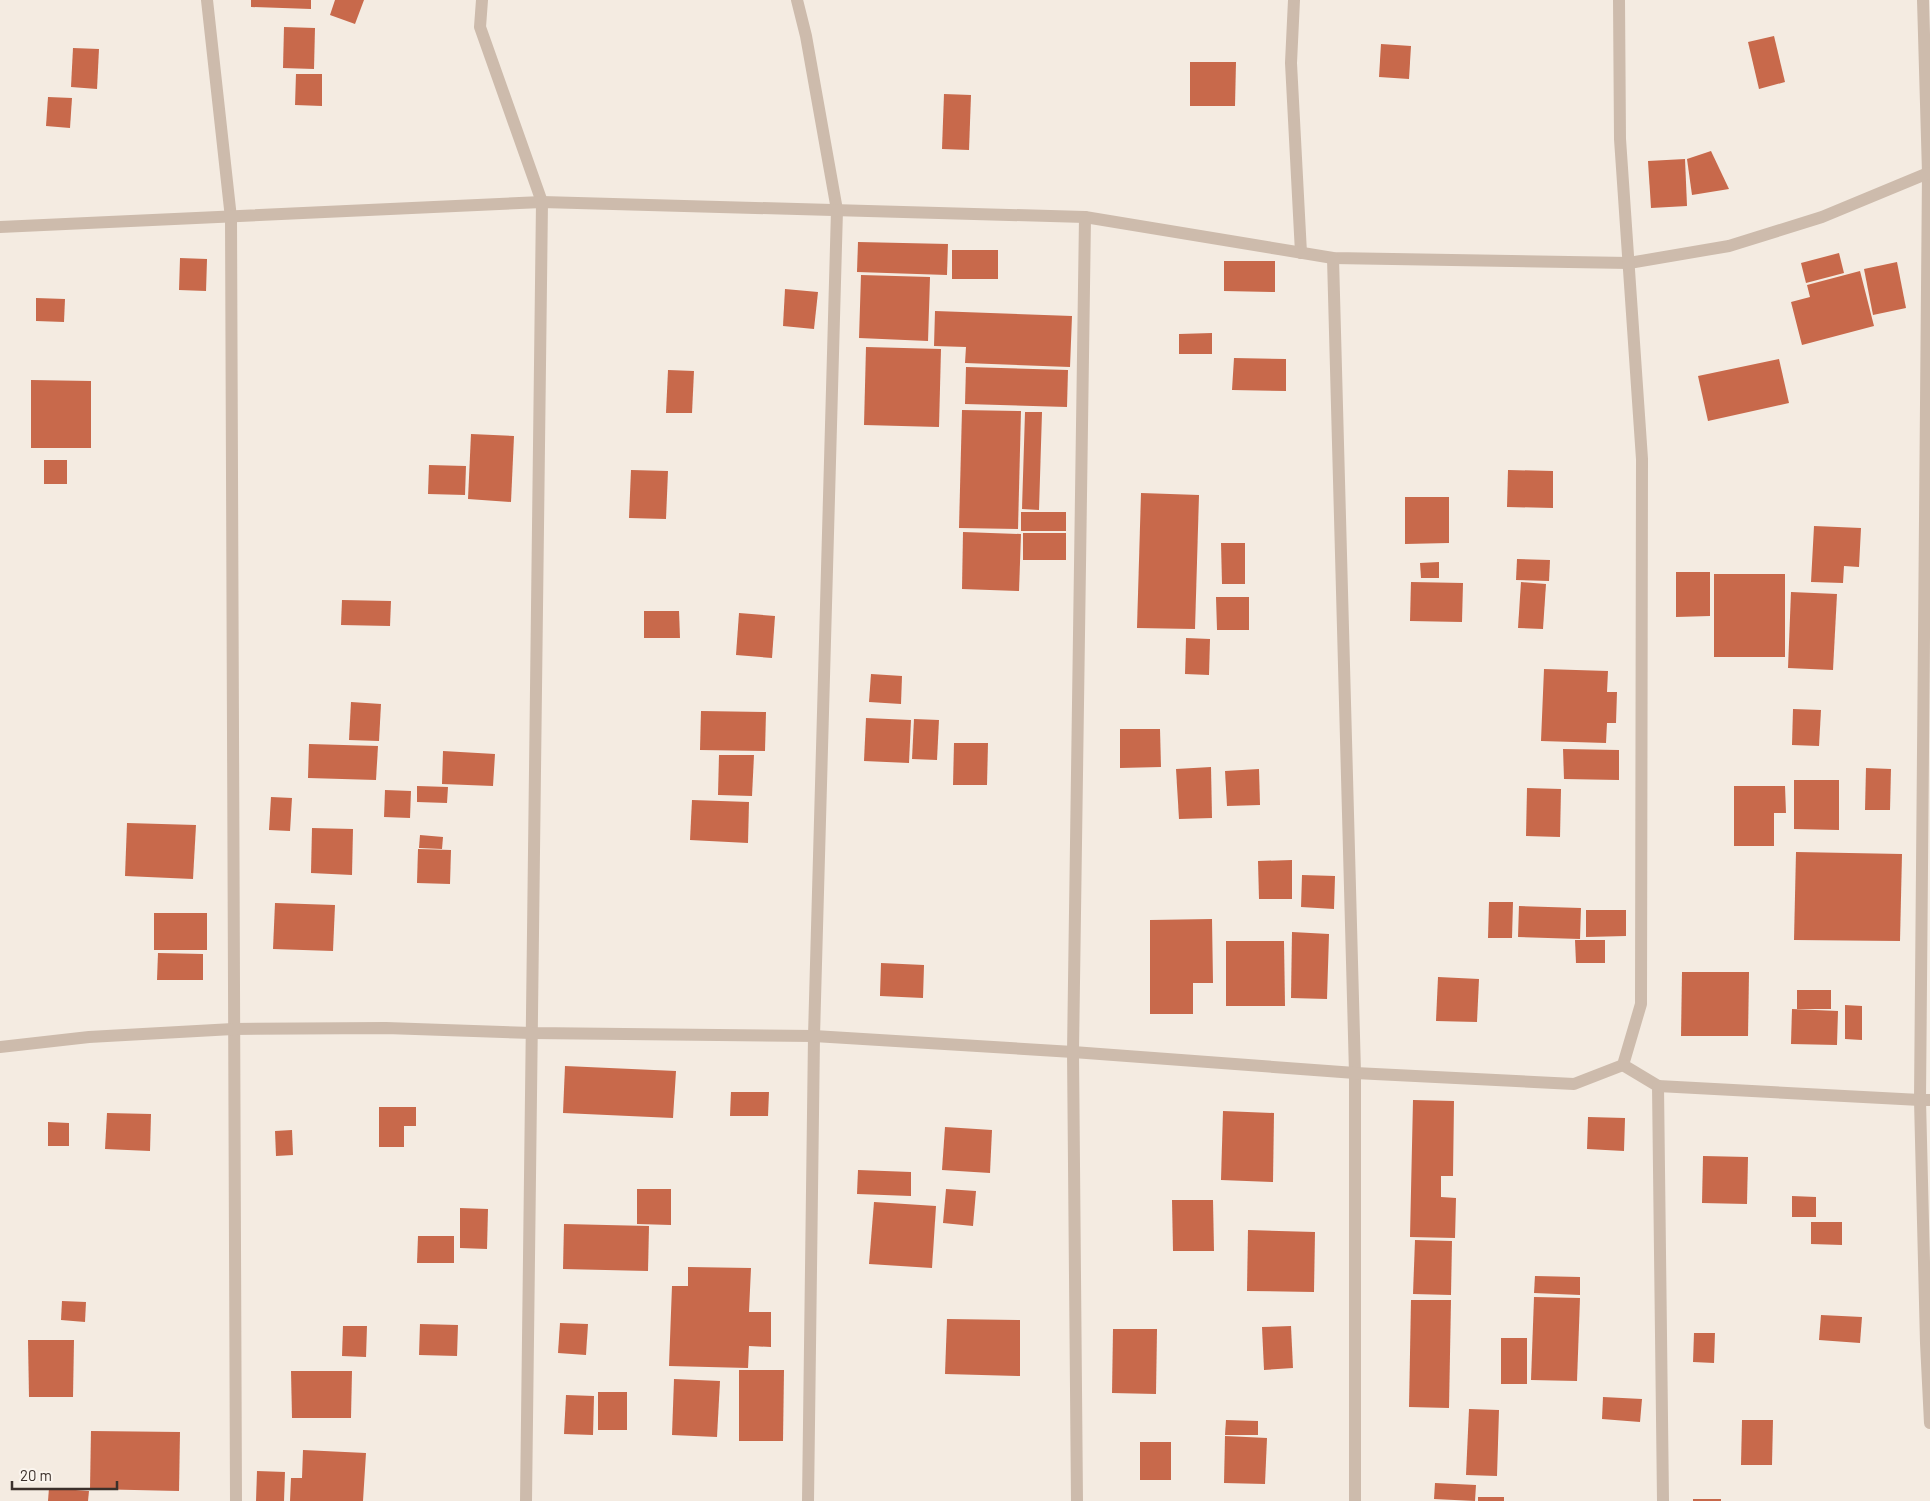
<svg xmlns="http://www.w3.org/2000/svg" width="1930" height="1501" font-family="Barlow,sans-serif">
	<rect width="100%" height="100%" fill="#f4ebe1"/>
	<g fill="#c8694b">
		<polygon points="251,0 311,0 311,9 251,7"/>
		<polygon points="335,0 364,0 355,24 330,15"/>
		<polygon points="284,27 315,28 314,69 283,68"/>
		<polygon points="1774,36 1785,82 1759,89 1748,42"/>
		<polygon points="1381,44 1411,46 1409,79 1379,77"/>
		<polygon points="73,48 99,49 97,89 71,87"/>
		<polygon points="1190,62 1236,62 1235,106 1190,106"/>
		<polygon points="296,74 322,74 322,106 295,105"/>
		<polygon points="944,94 971,95 969,150 942,149"/>
		<polygon points="48,97 72,98 70,128 46,126"/>
		<polygon points="1711,151 1729,189 1692,195 1687,159"/>
		<polygon points="1685,159 1687,206 1651,208 1648,161"/>
		<polygon points="858,242 948,244 947,275 857,272"/>
		<rect x="952" y="250" width="46" height="29"/>
		<polygon points="1839,253 1844,273 1806,283 1801,263"/>
		<polygon points="180,258 207,259 206,291 179,290"/>
		<polygon points="1224,261 1275,261 1275,292 1224,291"/>
		<polygon points="1897,262 1906,308 1873,315 1864,269"/>
		<polygon points="1860,271 1874,326 1802,345 1791,302 1810,297 1807,285"/>
		<polygon points="861,275 930,277 928,341 859,338"/>
		<polygon points="785,289 818,292 814,329 783,326"/>
		<polygon points="36,298 65,299 64,322 36,321"/>
		<polygon points="935,311 1072,316 1070,367 965,363 966,347 934,346"/>
		<polygon points="1212,333 1212,354 1179,354 1179,334"/>
		<polygon points="866,347 941,349 939,427 864,425"/>
		<polygon points="1234,358 1286,359 1286,391 1232,390"/>
		<polygon points="1779,359 1789,403 1708,421 1698,376"/>
		<polygon points="966,367 1068,370 1067,407 965,404"/>
		<polygon points="668,370 694,371 692,413 666,413"/>
		<polygon points="31,380 91,381 91,448 31,448"/>
		<polygon points="962,410 1021,411 1018,529 959,528"/>
		<polygon points="1025,412 1042,412 1039,510 1022,509"/>
		<polygon points="471,434 514,436 511,502 468,499"/>
		<rect x="44" y="460" width="23" height="24"/>
		<polygon points="429,465 466,466 465,495 428,494"/>
		<polygon points="631,470 668,471 666,519 629,518"/>
		<polygon points="1508,470 1553,471 1553,508 1507,507"/>
		<polygon points="1141,493 1199,495 1195,629 1137,628"/>
		<polygon points="1405,497 1449,497 1449,543 1405,544"/>
		<rect x="1021" y="512" width="45" height="19"/>
		<polygon points="1814,526 1861,528 1859,567 1844,566 1843,583 1811,582"/>
		<polygon points="963,532 1021,534 1019,591 962,589"/>
		<rect x="1023" y="533" width="43" height="27"/>
		<polygon points="1221,543 1245,543 1245,584 1222,584"/>
		<polygon points="1517,559 1550,560 1549,581 1516,580"/>
		<polygon points="1439,562 1439,578 1421,578 1420,563"/>
		<polygon points="1676,572 1710,572 1710,616 1676,617"/>
		<rect x="1714" y="574" width="71" height="83"/>
		<polygon points="1411,582 1463,583 1462,622 1410,621"/>
		<polygon points="1521,582 1546,584 1543,629 1518,628"/>
		<polygon points="1791,592 1837,594 1833,670 1788,668"/>
		<polygon points="1216,597 1249,597 1249,630 1217,630"/>
		<polygon points="342,600 391,601 390,626 341,625"/>
		<polygon points="644,611 679,611 680,638 644,638"/>
		<polygon points="739,613 775,616 772,658 736,655"/>
		<polygon points="1186,638 1210,639 1209,675 1185,674"/>
		<polygon points="1544,669 1608,671 1607,692 1617,692 1616,723 1607,723 1606,743 1541,741"/>
		<polygon points="871,674 902,676 901,704 869,702"/>
		<polygon points="351,702 381,704 379,741 349,740"/>
		<polygon points="1793,709 1821,710 1819,746 1792,745"/>
		<polygon points="701,711 766,712 765,751 700,750"/>
		<polygon points="866,718 911,720 909,763 864,761"/>
		<polygon points="914,719 939,720 937,760 912,759"/>
		<polygon points="1120,729 1160,729 1161,767 1120,768"/>
		<polygon points="954,743 988,743 987,785 953,785"/>
		<polygon points="309,744 378,746 376,780 308,778"/>
		<polygon points="1563,749 1619,750 1619,780 1564,779"/>
		<polygon points="443,751 495,754 493,786 442,784"/>
		<polygon points="719,755 754,755 752,796 718,795"/>
		<polygon points="1211,767 1212,818 1179,819 1176,769"/>
		<polygon points="1866,768 1891,769 1890,810 1865,810"/>
		<polygon points="1259,769 1260,805 1227,806 1225,771"/>
		<polygon points="1794,780 1839,780 1839,830 1794,829"/>
		<polygon points="417,786 448,787 447,803 417,802"/>
		<polygon points="1734,786 1785,786 1786,813 1774,813 1774,846 1734,846"/>
		<polygon points="1527,788 1561,789 1560,837 1526,836"/>
		<polygon points="385,790 411,791 410,818 384,817"/>
		<polygon points="271,797 292,798 290,831 269,830"/>
		<polygon points="692,800 749,802 748,843 690,840"/>
		<polygon points="127,823 196,825 193,879 125,876"/>
		<polygon points="312,828 353,829 352,875 311,873"/>
		<polygon points="420,835 443,837 442,849 419,848"/>
		<polygon points="418,849 451,850 450,884 417,883"/>
		<polygon points="1796,852 1902,854 1900,941 1794,940"/>
		<polygon points="1292,860 1292,899 1259,899 1258,861"/>
		<polygon points="1302,875 1335,876 1334,909 1301,907"/>
		<polygon points="1489,902 1513,902 1512,938 1488,938"/>
		<polygon points="275,903 335,905 333,951 273,949"/>
		<polygon points="1519,906 1581,908 1580,939 1518,937"/>
		<polygon points="1586,910 1626,910 1626,936 1586,937"/>
		<rect x="154" y="913" width="53" height="37"/>
		<polygon points="1212,919 1213,983 1193,983 1193,1014 1150,1014 1150,920"/>
		<polygon points="1292,932 1329,934 1327,999 1291,998"/>
		<polygon points="1575,940 1605,940 1605,963 1576,963"/>
		<polygon points="1226,941 1284,941 1285,1006 1226,1006"/>
		<polygon points="158,953 203,954 203,980 157,980"/>
		<polygon points="881,963 924,965 923,998 880,996"/>
		<polygon points="1682,972 1749,972 1748,1036 1681,1036"/>
		<polygon points="1438,977 1479,979 1477,1022 1436,1021"/>
		<rect x="1797" y="990" width="34" height="19"/>
		<polygon points="1845,1005 1862,1006 1862,1040 1845,1039"/>
		<polygon points="1792,1009 1838,1011 1837,1045 1791,1044"/>
		<polygon points="565,1066 676,1071 673,1118 563,1113"/>
		<polygon points="731,1092 769,1092 768,1116 730,1116"/>
		<polygon points="1413,1100 1454,1101 1453,1176 1441,1176 1441,1197 1456,1198 1455,1238 1410,1237"/>
		<polygon points="379,1107 416,1107 416,1126 404,1126 404,1147 379,1147"/>
		<polygon points="1223,1111 1274,1113 1273,1182 1221,1180"/>
		<polygon points="107,1113 151,1114 150,1151 105,1149"/>
		<polygon points="1588,1117 1625,1118 1624,1151 1587,1149"/>
		<polygon points="48,1122 69,1123 69,1146 48,1146"/>
		<polygon points="945,1127 992,1130 990,1173 942,1170"/>
		<polygon points="292,1130 293,1155 276,1156 275,1131"/>
		<polygon points="1703,1156 1748,1157 1747,1204 1702,1203"/>
		<polygon points="858,1170 911,1172 911,1196 857,1194"/>
		<polygon points="637,1189 671,1189 671,1225 637,1224"/>
		<polygon points="946,1189 976,1191 973,1226 943,1223"/>
		<polygon points="1792,1196 1816,1197 1816,1217 1792,1217"/>
		<polygon points="1172,1200 1213,1200 1214,1251 1173,1251"/>
		<polygon points="874,1202 936,1206 932,1268 869,1264"/>
		<polygon points="460,1208 488,1209 487,1249 460,1248"/>
		<polygon points="1811,1222 1842,1222 1842,1245 1811,1244"/>
		<polygon points="564,1224 649,1226 648,1271 563,1269"/>
		<polygon points="1248,1230 1315,1232 1314,1292 1247,1291"/>
		<polygon points="418,1236 454,1236 454,1263 417,1263"/>
		<polygon points="1415,1240 1452,1241 1451,1295 1413,1294"/>
		<polygon points="688,1267 751,1268 749,1312 771,1312 771,1347 749,1346 748,1368 669,1366 672,1286 688,1286"/>
		<polygon points="1535,1276 1580,1277 1580,1295 1534,1293"/>
		<polygon points="1534,1297 1580,1298 1577,1381 1531,1380"/>
		<polygon points="1411,1300 1451,1300 1449,1408 1409,1407"/>
		<polygon points="62,1301 86,1302 85,1322 61,1320"/>
		<polygon points="1821,1315 1862,1317 1860,1343 1819,1340"/>
		<polygon points="947,1319 1020,1320 1020,1376 945,1374"/>
		<polygon points="560,1323 588,1324 586,1355 558,1353"/>
		<polygon points="420,1324 458,1325 457,1356 419,1355"/>
		<polygon points="343,1326 367,1326 366,1357 342,1356"/>
		<polygon points="1291,1326 1293,1368 1264,1370 1262,1327"/>
		<polygon points="1113,1329 1157,1329 1156,1394 1112,1393"/>
		<polygon points="1694,1333 1715,1333 1714,1363 1693,1362"/>
		<rect x="1501" y="1338" width="26" height="46"/>
		<polygon points="28,1340 74,1340 73,1397 29,1397"/>
		<polygon points="739,1370 784,1370 783,1441 739,1441"/>
		<polygon points="291,1371 352,1371 351,1418 292,1418"/>
		<polygon points="674,1379 720,1381 717,1437 672,1435"/>
		<rect x="598" y="1392" width="29" height="38"/>
		<polygon points="566,1395 594,1396 593,1435 564,1434"/>
		<polygon points="1603,1397 1642,1399 1640,1422 1602,1419"/>
		<polygon points="1469,1409 1499,1410 1497,1476 1466,1475"/>
		<polygon points="1226,1420 1258,1421 1258,1435 1225,1435"/>
		<polygon points="1742,1420 1773,1420 1772,1465 1741,1465"/>
		<polygon points="91,1431 180,1432 179,1491 90,1489"/>
		<polygon points="1225,1436 1267,1438 1265,1484 1224,1483"/>
		<rect x="1140" y="1442" width="31" height="38"/>
		<polygon points="303,1450 366,1453 363,1501 290,1501 291,1478 302,1478"/>
		<polygon points="257,1471 285,1472 284,1501 256,1501"/>
		<polygon points="1435,1483 1476,1485 1475,1501 1434,1499"/>
		<polygon points="49,1488 89,1491 88,1501 48,1501"/>
		<rect x="1478" y="1497" width="26" height="4"/>
		<rect x="1693" y="1499" width="28" height="2"/>
	</g>
	<g fill="none" stroke-linecap="round" stroke-linejoin="round">
		<g stroke="#cdbbac" stroke-width="12">
			<polyline points="207,0 231,218 236,1501"/>
			<polyline points="482,0 480,27 542,202 526,1501"/>
			<polyline points="797,0 806,36 837,210 814,1036 808,1501"/>
			<polyline points="1294,0 1291,63 1301,253"/>
			<polyline points="1923,0 1928,173 1920,1100 1930,1100"/>
			<polyline points="0,227 542,202 1085,217 1333,258 1629,263 1729,246 1822,217 1928,173"/>
			<polyline points="1333,258 1355,1073 1355,1501"/>
			<polyline points="0,1047 89,1037 233,1029 386,1028 532,1033 814,1036 1073,1052 1355,1073 1574,1084 1623,1065 1641,1004 1642,459 1620,139 1619,0"/>
			<polyline points="1623,1065 1658,1086 1663,1501"/>
			<polyline points="1658,1086 1920,1100 1926,1343 1930,1423"/>
			<polyline points="1077,1501 1073,1052 1085,217"/>
		</g>
	</g>
	<path d="M12 1481v8h105v-8" fill="none" stroke="#3b302b" stroke-width="2.5"/>
	<text x="20" y="1481" font-size="15" fill="#3b302b" stroke="#fbf5ee" stroke-width="4" paint-order="stroke">20 m</text>
</svg>
